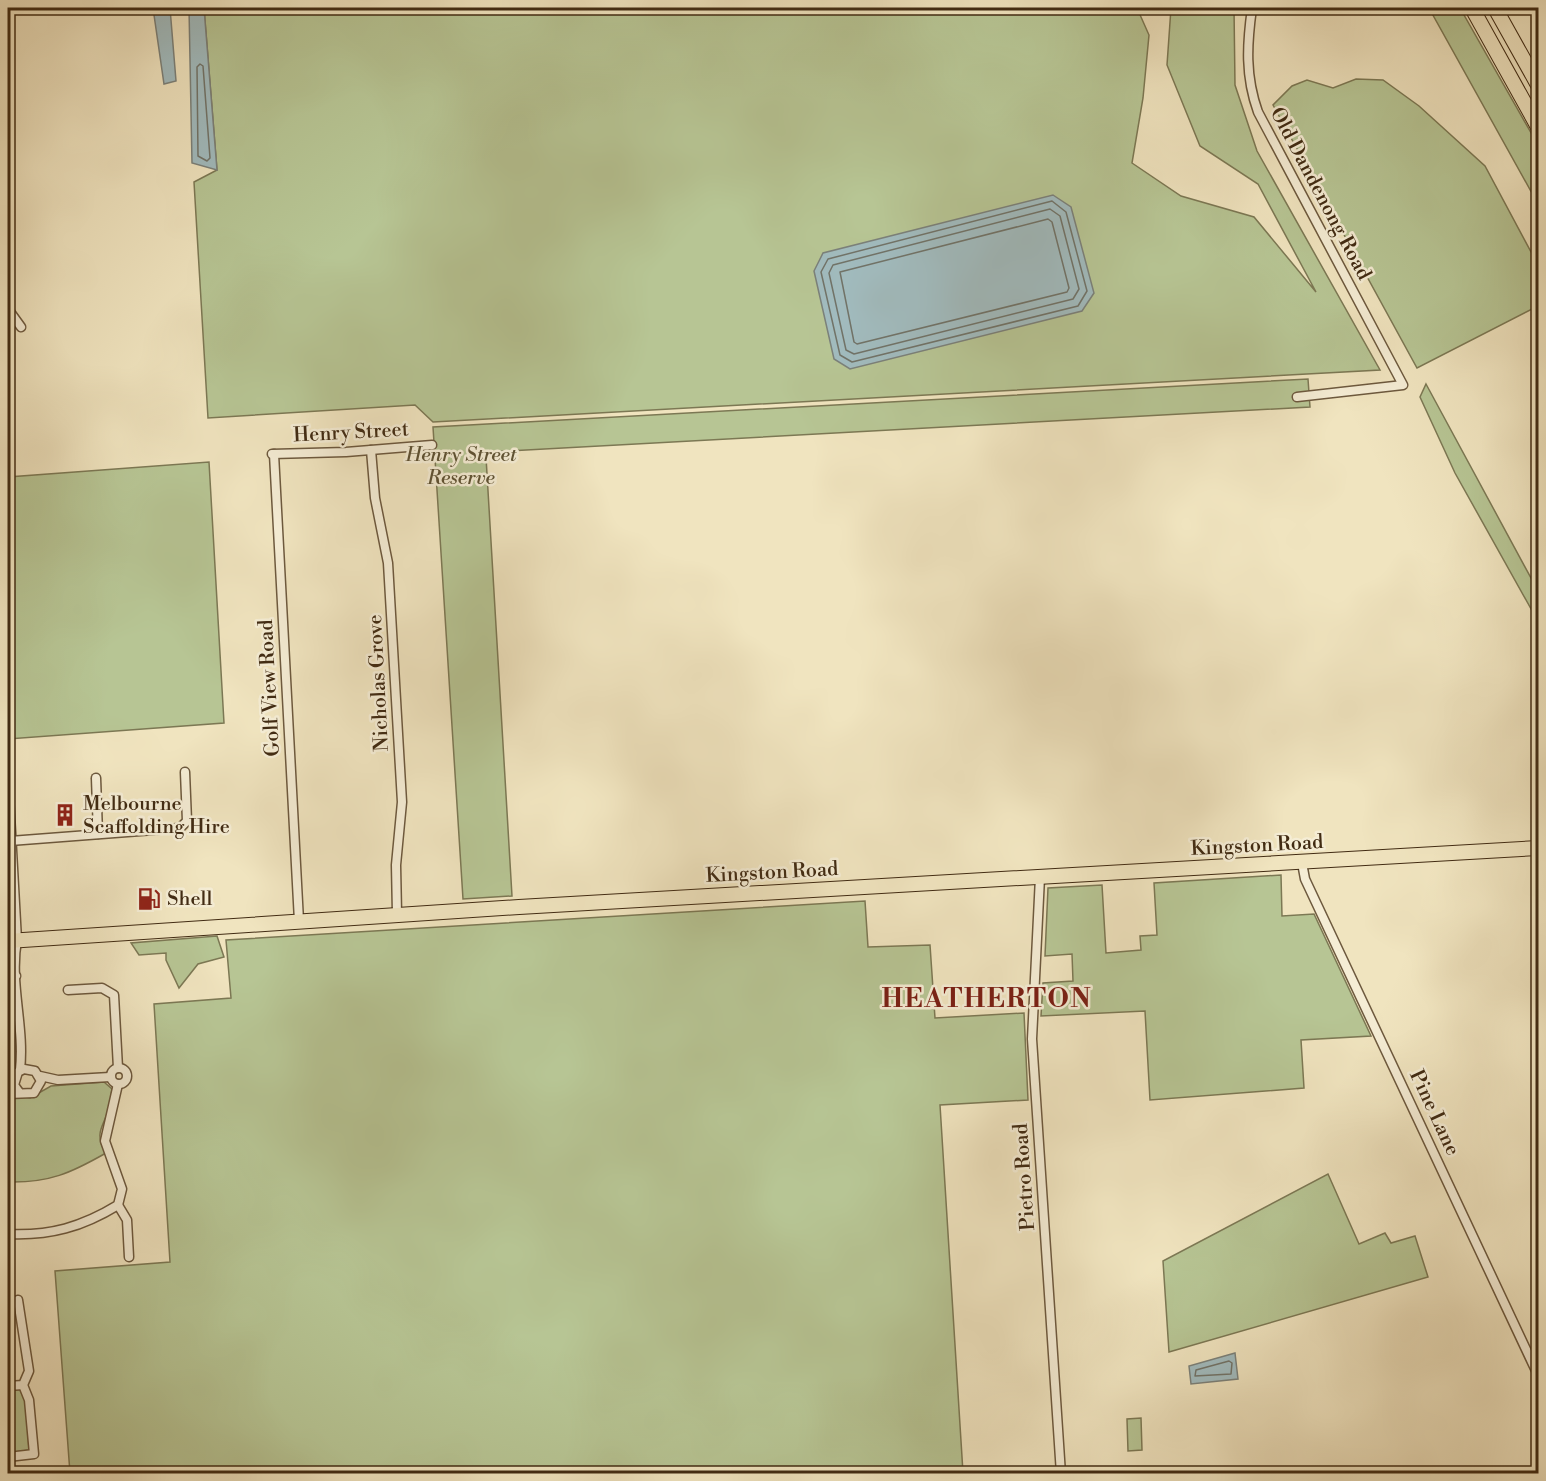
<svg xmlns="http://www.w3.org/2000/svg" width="1546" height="1481" font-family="'Libre Bodoni',serif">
	<rect width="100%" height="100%" fill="#f0e4bf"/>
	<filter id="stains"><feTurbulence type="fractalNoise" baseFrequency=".00333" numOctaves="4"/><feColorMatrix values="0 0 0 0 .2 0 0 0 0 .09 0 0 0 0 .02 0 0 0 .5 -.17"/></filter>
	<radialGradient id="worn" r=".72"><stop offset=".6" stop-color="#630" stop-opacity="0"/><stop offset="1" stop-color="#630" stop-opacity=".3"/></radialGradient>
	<g fill="#b7c594" stroke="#7c7854" stroke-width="1.5">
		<polygon points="204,8 1137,8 1149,35 1143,98 1132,163 1181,196 1254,217 1316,292 1258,184 1200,146 1167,65 1171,8 1234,8 1235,85 1257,151 1380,370 433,422 415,405 208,418 194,182 217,170"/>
		<polygon points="1429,8 1460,8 1538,145 1538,204"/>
		<polygon points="1356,79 1383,80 1419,106 1485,166 1538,265 1538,306 1417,368 1273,105 1292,86 1307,80 1333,88"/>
		<polygon points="1308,379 1310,407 488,452 486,457 512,896 463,899 433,427"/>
		<polygon points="1426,384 1538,591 1538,616 1535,616 1455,473 1420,397"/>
		<polygon points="209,462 224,723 8,739 8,477"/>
		<polygon points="1281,875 1282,916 1314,914 1371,1036 1301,1040 1304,1088 1150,1100 1145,1011 1041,1016 1043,983 1073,981 1072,954 1045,956 1048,888 1102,885 1106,953 1141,950 1140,936 1157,935 1154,883"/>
		<polygon points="865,901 868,947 930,945 935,1018 1024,1013 1028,1100 940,1105 963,1473 70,1473 55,1271 170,1262 154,1004 231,998 226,940"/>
		<polygon points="217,936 224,957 198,964 179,988 166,960 166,953 139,955 131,943"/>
		<path d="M104,1082L112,1089C111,1095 111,1102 109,1108C104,1127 93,1132 106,1153C71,1173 49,1183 8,1182V1098L20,1096L30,1098L51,1086Z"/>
		<polygon points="1328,1174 1359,1244 1385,1233 1391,1243 1415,1236 1428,1277 1169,1352 1163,1261"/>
		<polygon points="18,1387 26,1396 29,1450 8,1453 8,1388"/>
		<polygon points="1141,1418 1142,1450 1128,1451 1127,1419"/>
	</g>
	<g fill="#a1bbbe" stroke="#7b817a" stroke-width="1.5">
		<polygon points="153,8 170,8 176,81 164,84"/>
		<polygon points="189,8 204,8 217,170 192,163"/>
		<polygon points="1053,195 1071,207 1094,293 1082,311 850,369 834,359 814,271 823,253"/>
		<polygon points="1235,1353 1238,1379 1191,1384 1189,1366"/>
	</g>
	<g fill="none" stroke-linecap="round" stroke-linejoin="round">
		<g stroke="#717368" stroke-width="1.5">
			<polygon points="200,64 203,66 210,158 207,161 198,156 197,67"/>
			<polygon points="1052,201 1066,212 1087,291 1078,306 852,362 840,355 821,272 828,259"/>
			<polygon points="1050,209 1060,216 1079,289 1073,299 854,354 846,350 829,273 833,265"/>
			<polygon points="1048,219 1052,222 1069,288 1067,292 857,344 854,342 840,272"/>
			<polygon points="1229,1361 1232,1363 1231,1374 1195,1376 1196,1370"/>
		</g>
		<g stroke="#6d593e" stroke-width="11">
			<g id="minor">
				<path d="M1252,8C1247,44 1245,76 1258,112L1403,385L1297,397"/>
				<polyline points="8,309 21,327"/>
				<polyline points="371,450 375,498 388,563 402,802 396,865 397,914"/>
				<polyline points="272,454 346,452 432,445"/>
				<polyline points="274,454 299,921"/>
				<path d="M8,778L17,940C9,983 25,1027 20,1070"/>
				<polyline points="96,778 98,834"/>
				<polyline points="10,841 180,828 187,821 185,772"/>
				<polyline points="1302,863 1305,879 1538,1375"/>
				<polyline points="1040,877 1032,1039 1061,1474"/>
				<polyline points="8,967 16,976"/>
				<polyline points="68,990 102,988 114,995 118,1068"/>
				<circle cx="119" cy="1076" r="8"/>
				<polyline points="40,1076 58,1080 110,1077"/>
				<polyline points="8,1094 34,1093 41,1081 35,1071 24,1069 18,1072 14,1085 19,1092"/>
				<polyline points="118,1205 127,1220 129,1257"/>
				<path d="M8,1234C50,1236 82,1227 118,1205L122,1189L105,1141L118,1084"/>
				<polyline points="8,1386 23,1385 29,1371 18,1300"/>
				<polyline points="8,1457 34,1454 29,1400 23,1385"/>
			</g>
		</g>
		<g stroke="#412b13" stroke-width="16">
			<polyline id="primary" points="8,941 519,907 1538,848"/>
		</g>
		<g stroke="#412b13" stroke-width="16">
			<g id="trunk">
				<polyline points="1472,8 1538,127"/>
				<polyline points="1495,8 1538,85"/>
			</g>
		</g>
		<use href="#minor" stroke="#f5edd5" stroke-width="8"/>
		<use href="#primary" stroke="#f0e4bf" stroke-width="14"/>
		<use href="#trunk" stroke="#f0e4bf" stroke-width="14"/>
	</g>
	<defs>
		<g id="building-bare" transform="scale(1.8)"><path d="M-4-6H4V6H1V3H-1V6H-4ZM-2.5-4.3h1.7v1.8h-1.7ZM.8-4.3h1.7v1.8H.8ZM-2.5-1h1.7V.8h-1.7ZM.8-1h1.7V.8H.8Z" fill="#8f2418" stroke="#f5edd5" stroke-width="2.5" paint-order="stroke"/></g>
		<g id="fuel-bare" transform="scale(1.8)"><path d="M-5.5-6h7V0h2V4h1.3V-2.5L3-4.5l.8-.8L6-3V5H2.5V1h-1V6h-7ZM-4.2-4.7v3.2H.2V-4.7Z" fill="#8f2418" stroke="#f5edd5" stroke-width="2.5" paint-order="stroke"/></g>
	</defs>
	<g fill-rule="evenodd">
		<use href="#building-bare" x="65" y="815"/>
		<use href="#fuel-bare" x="149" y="899"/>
	</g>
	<g text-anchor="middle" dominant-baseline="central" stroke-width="5" stroke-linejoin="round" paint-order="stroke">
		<g font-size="20" fill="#412b13" stroke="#f5edd5">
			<text transform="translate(1320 194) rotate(62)">Old Dandenong Road</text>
			<text transform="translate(351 433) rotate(-3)">Henry Street</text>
			<text transform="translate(379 683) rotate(-93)">Nicholas Grove</text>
			<text transform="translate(270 688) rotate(-93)">Golf View Road</text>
			<text transform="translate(1257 846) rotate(-3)">Kingston Road</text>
			<text transform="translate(772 873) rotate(-3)">Kingston Road</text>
			<text transform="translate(1434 1113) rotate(65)">Pine Lane</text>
			<text transform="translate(1025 1177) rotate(-94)">Pietro Road</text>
		</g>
		<g font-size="20" font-style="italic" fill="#5e5233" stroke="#f5edd5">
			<text x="461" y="455">Henry Street<tspan x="461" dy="23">Reserve</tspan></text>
		</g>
		<g font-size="20" fill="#412b13" stroke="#f5edd5" text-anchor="start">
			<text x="83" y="804">Melbourne<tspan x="83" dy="23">Scaffolding Hire</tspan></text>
			<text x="167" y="899">Shell</text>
		</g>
		<g font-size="26" font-weight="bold" letter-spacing="1.5" fill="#7a1f14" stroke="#f5edd5">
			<text x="987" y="999">HEATHERTON</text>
		</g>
	</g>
	<rect width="1546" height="1481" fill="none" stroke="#f0e4bf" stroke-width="30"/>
	<rect x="9" y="9" width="1528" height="1463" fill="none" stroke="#412b13" stroke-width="3"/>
	<rect x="15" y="15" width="1516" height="1451" fill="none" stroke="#412b13" stroke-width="1.5"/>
	<rect width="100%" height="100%" filter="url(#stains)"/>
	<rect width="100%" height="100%" fill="url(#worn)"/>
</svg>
